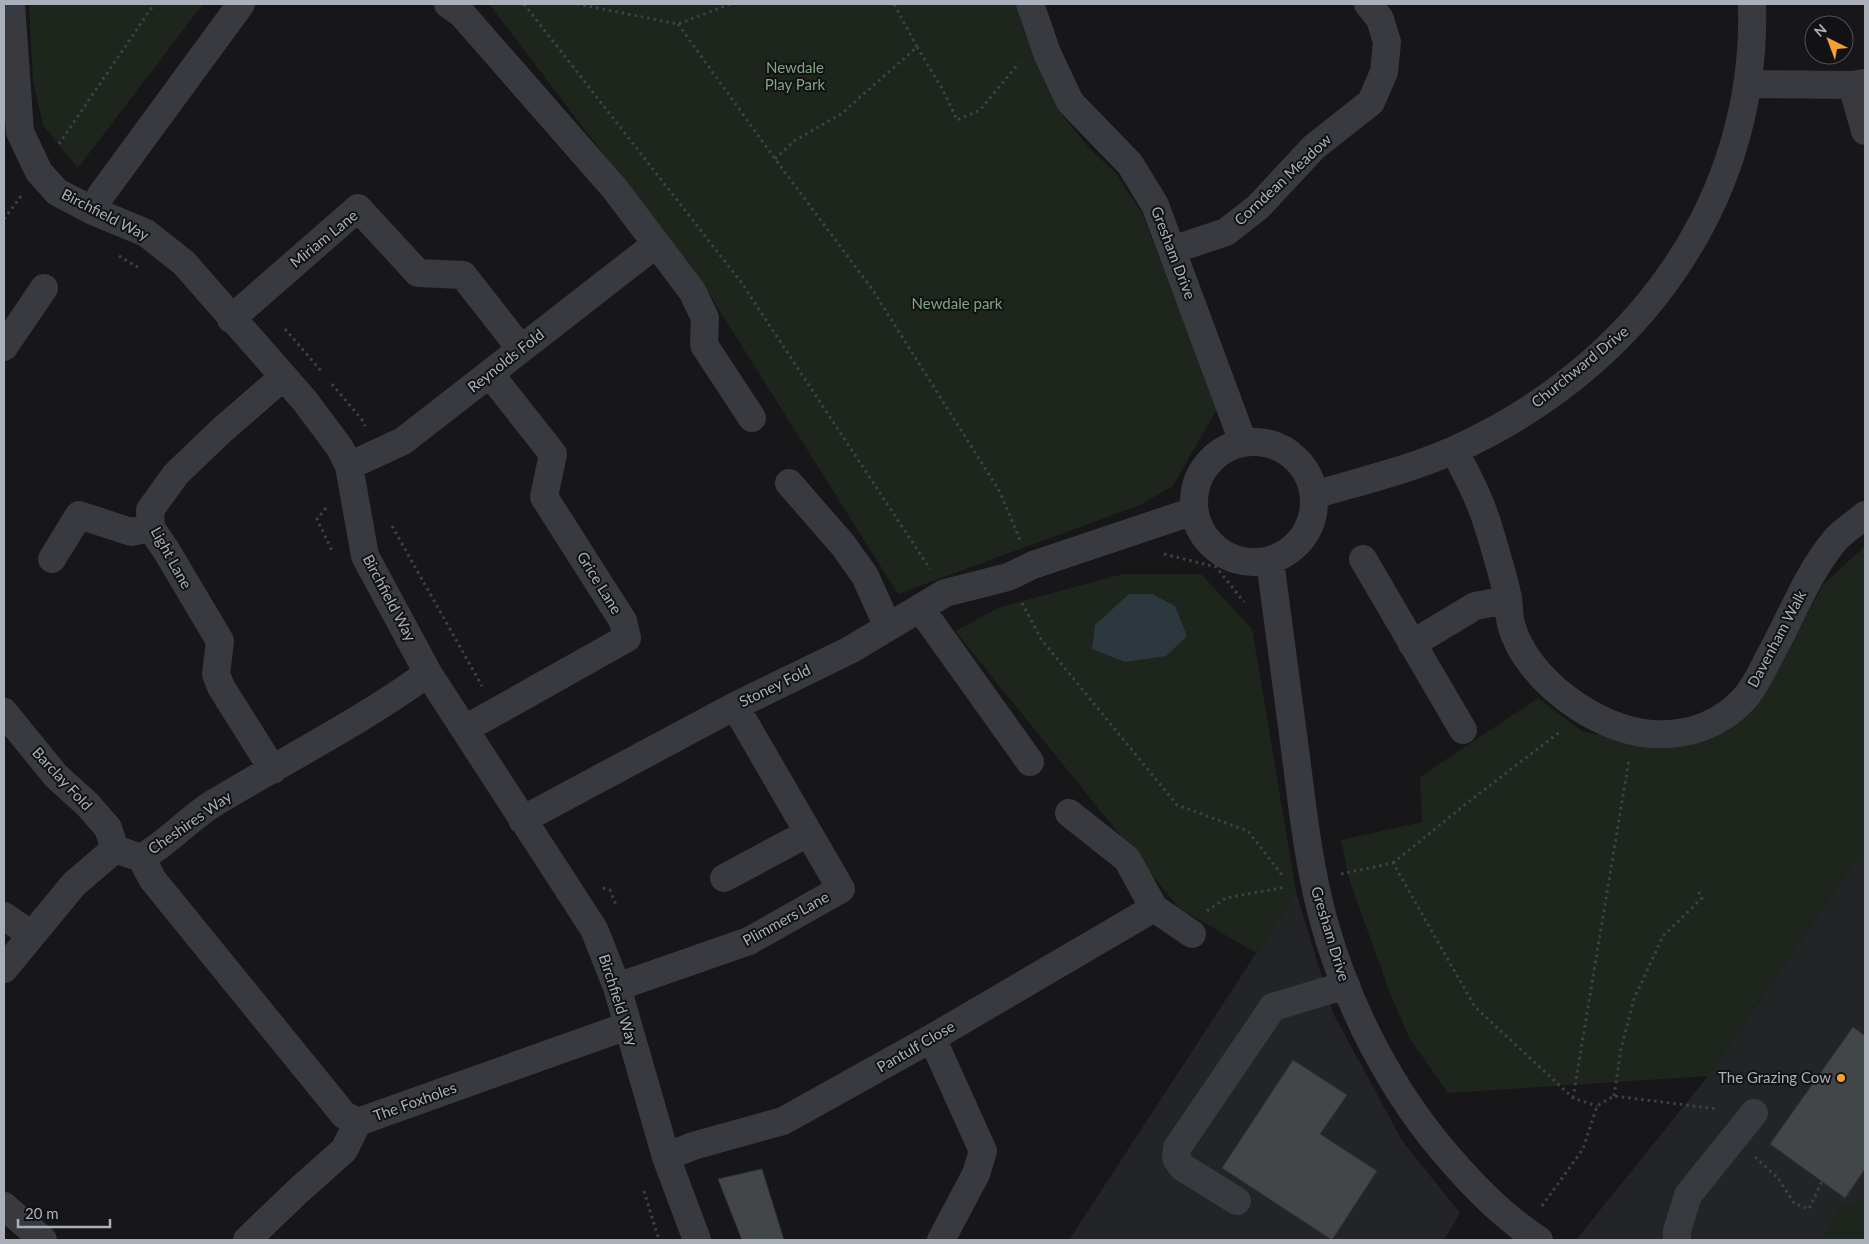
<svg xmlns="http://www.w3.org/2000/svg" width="1869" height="1244" font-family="Lato,sans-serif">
  <rect width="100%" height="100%" fill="#171719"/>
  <path fill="#232426" d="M1865 846V1240H1576L1708 1076Z
    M1296 892 1333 1013 1403 1142 1460 1213 1444 1240H1069Z"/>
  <path fill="#1d251d" d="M29 4H203L78 168 43 125 33 82Z
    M489 4H1015L1025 34 1059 111 1089 148 1115 172 1142 213 1217 409 1173 486 1140 505 898 594 706 289Z
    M1865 546V846L1708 1076 1448 1093 1410 1039 1391 996 1349 879 1341 840 1422 822 1420 777 1538 698 1583 732 1672 747 1703 741 1744 718 1767 687 1823 585Z
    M1123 574H1201L1252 629 1296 892 1256 953 1179 908 955 631 1000 607Z
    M1865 1200V1240H1821L1837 1208Z"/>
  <path fill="#2d383e" d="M1129 594H1152L1175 606 1187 636 1166 656 1125 662 1092 649 1095 625Z"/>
  <path fill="#434649" stroke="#313235" d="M1853 1027 1865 1036V1169L1845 1198 1770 1144Z
    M1293 1060 1347 1095 1320 1134 1377 1171 1332 1240 1222 1168Z
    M762 1169 784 1240H742L718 1179Z"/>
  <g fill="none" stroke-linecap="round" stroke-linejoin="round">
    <path stroke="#3e4146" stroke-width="3" stroke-dasharray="2.5 4" stroke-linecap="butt" d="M524 4 741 282 930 569
      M577 4 678 24 730 4
      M678 24 775 159 872 289 1000 492 1020 540
      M917 47 943 90 957 120 980 110 1019 63
      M59 144 154 4
      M775 159 794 141 841 114 917 47 894 4
      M4 219 21 196
      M119 256 139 268
      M285 329 323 373
      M332 384 363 421 365 426
      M326 508 317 519 333 553
      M392 526 482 686
      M1164 554 1216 567 1244 602
      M1022 603 1041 639 1177 805 1248 831 1282 875
      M1393 863 1472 799 1561 731
      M1341 874 1393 863 1475 1007 1573 1098 1597 1106
      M603 888 610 890 616 905
      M1207 911 1226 898 1286 887
      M1614 1096 1621 1049 1634 999 1663 936 1702 898 1698 891
      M1573 1098 1629 759
      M1755 1157 1778 1178 1794 1203 1809 1209 1822 1181
      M644 1191 659 1240
      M1542 1206 1583 1149 1597 1106 1614 1096 1718 1109"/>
    <path stroke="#383a3f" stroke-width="28" d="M11 4 20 132 39 172 57 192 93 211 146 233 184 263 305 401 340 448 349 466 365 556 428 673 594 929 617 987 666 1157 697 1240
      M448 4 462 14 615 189 692 291 705 318 704 345 752 418
      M1030 4 1047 53 1070 102 1130 164 1155 205 1243 442
      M1747 84 1852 85 1865 83
      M1852 85 1865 131
      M93 211 101 195 241 4
      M1172 250 1226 232 1258 207 1314 147 1371 102 1384 72 1387 42 1380 19 1368 4
      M231 319 358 208 418 273 463 275 521 349
      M4 347 44 288
      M1194 502a60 60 0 1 1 120 0a60 60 0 1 1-120 0Z
      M1454 450C1467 475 1481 501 1489 529 1496 552 1503 575 1508 598 1509 607 1509 616 1511 624 1525 679 1598 731 1652 734 1687 736 1720 725 1744 699 1756 686 1764 666 1773 650 1793 613 1808 572 1836 539 1844 530 1856 523 1865 515
      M349 466 403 441 656 244
      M789 483 843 545 865 576 888 627
      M1314 495C1361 481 1409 470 1454 450 1633 370 1758 204 1752 4
      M52 559 79 515 131 532 151 528
      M1363 559 1463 730
      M1270 561C1278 626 1287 691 1296 757 1303 812 1309 868 1324 922 1348 1008 1393 1095 1452 1161 1478 1191 1506 1219 1539 1240
      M937 598 920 608 1030 762
      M1412 644 1475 606 1508 600
      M4 712 56 776 87 804 108 828 115 849
      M465 729 627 638 623 621 544 497 553 454 490 374
      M273 770 221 687 216 674 220 641 166 550 151 528 150 510 176 474 222 430 283 377
      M1069 813 1127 859 1154 908 1192 934
      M522 820 735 706 850 650 945 593 1008 577 1033 565 1194 511
      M141 858 153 880 344 1115 358 1122
      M724 878 808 833
      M4 916 32 935
      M4 969 74 884 115 849 141 858C168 843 188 819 214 803 285 760 361 722 428 673
      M617 987 749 941 841 889 735 706
      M932 1038 983 1151 976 1174 941 1240
      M666 1157 693 1146 783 1121 932 1038 1154 908
      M1237 1201 1182 1167 1176 1158 1177 1148 1273 1007 1346 985
      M4 1206 43 1240
      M247 1240 298 1191 344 1150 358 1122 627 1026
      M1677 1240V1231L1688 1195 1754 1113"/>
  </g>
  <circle fill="#f5a033" stroke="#121214" stroke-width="2" cx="1841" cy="1078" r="5"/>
  <g text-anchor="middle" stroke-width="4" stroke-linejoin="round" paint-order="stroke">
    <g font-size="15" fill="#81a580" stroke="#121214">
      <text x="795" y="73">Newdale<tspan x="795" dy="17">Play Park</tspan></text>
      <text x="957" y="309">Newdale park</text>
    </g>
    <g font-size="15" fill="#a9b0b9" stroke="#121214">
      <text transform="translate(1283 180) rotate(-43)" y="5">Corndean Meadow</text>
      <text transform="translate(105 215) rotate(27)" y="5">Birchfield Way</text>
      <text transform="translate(324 239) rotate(-39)" y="5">Miriam Lane</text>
      <text transform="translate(1173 253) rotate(69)" y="5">Gresham Drive</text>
      <text transform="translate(506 361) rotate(-38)" y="5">Reynolds Fold</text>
      <text transform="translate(1580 367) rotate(-39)" y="5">Churchward Drive</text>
      <text transform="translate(171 558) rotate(61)" y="5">Light Lane</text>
      <text transform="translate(599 583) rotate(58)" y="5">Grice Lane</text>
      <text transform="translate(389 598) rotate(62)" y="5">Birchfield Way</text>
      <text transform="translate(1777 639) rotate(-62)" y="5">Davenham Walk</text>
      <text transform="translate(775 686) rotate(-26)" y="5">Stoney Fold</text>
      <text transform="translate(62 779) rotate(47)" y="5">Barclay Fold</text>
      <text transform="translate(190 823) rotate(-35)" y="5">Cheshires Way</text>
      <text transform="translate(786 919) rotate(-29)" y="5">Plimmers Lane</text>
      <text transform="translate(1330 934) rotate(73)" y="5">Gresham Drive</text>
      <text transform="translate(618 1000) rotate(72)" y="5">Birchfield Way</text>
      <text transform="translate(916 1047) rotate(-30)" y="5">Pantulf Close</text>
      <text transform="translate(415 1102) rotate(-20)" y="5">The Foxholes</text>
    </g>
    <g font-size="15" fill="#a9b0b9" stroke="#121214" text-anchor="end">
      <text x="1831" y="1083">The Grazing Cow</text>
    </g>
  </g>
  <rect width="1869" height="1244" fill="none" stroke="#a9b0b9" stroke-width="10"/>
  <g transform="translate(1829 40) rotate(318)"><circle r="24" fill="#121214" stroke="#4e5156"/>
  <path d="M0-4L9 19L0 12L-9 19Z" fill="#f5a033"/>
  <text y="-8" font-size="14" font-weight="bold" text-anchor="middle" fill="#a9b0b9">N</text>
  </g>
  <path d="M18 1219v8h92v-8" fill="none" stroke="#a9b0b9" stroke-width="2.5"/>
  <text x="25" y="1219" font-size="15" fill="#a9b0b9" stroke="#121214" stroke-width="4" paint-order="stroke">20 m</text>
</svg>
